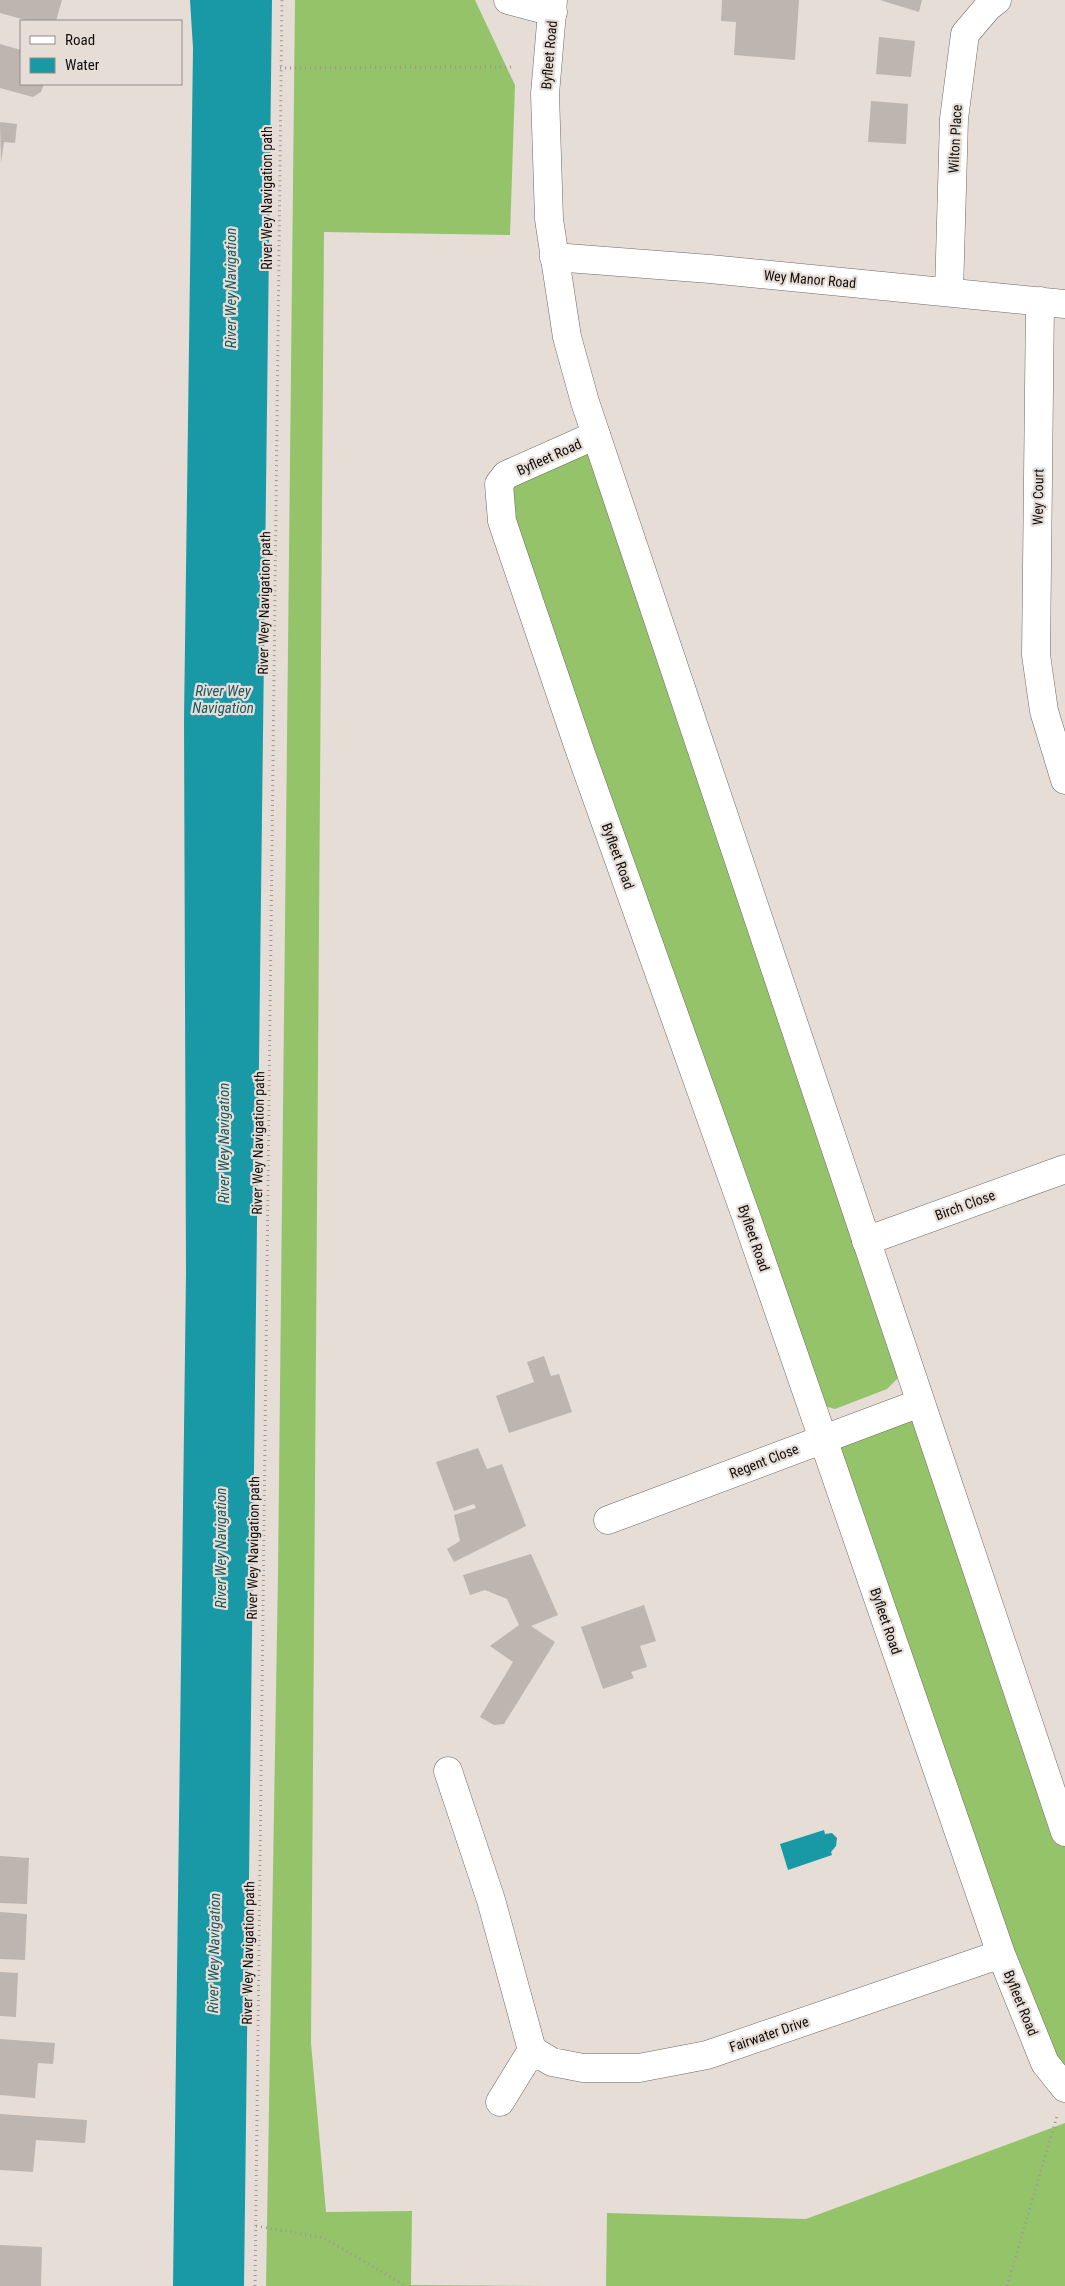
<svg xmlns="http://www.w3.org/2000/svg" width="1065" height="2286" font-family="'Roboto Condensed',sans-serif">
  <rect width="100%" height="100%" fill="#e6ddd7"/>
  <path fill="#94c36a" d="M295 0H475L515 85 510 235 324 232 311 2043 326 2212 412 2211 411 2285 545 2286H266L278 1573Z
    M600 447 909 1367 887 1389 835 1409 824 1406 516 534 510 488Z
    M925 1415 1065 1832V2088L828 1452Z
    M1065 2123V2286H606L607 2213 806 2219Z"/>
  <path fill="#1999a6" d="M190 0H272L244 2286H173L186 1274 184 720 193 48Z
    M824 1830 825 1834 832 1833 837 1838 836 1846 831 1852 832 1855 788 1870 780 1844Z"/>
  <path fill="#bdb5af" d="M0 0H62L56 21H29L0 13Z
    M722 0H799L795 60 734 55 736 22 721 21Z
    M880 0H922L919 12Z
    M879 37 915 41 911 77 876 74Z
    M0 44 21 50V84H44L41 92 33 97 0 88Z
    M871 101 908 104 906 144 868 142Z
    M0 122 17 124 15 143 4 142 1 163Z
    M544 1356 551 1376 559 1374 572 1412 509 1433 496 1396 534 1382 527 1362Z
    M478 1448 487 1469 502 1464 526 1526 454 1562 447 1549 460 1541 454 1515 476 1508 474 1504 454 1511 436 1462Z
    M531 1554 558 1615 531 1626 555 1642 504 1724 494 1725 480 1717 513 1662 490 1646 519 1625 507 1599 485 1590 470 1595 463 1575Z
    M644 1605 656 1641 640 1646 647 1667 631 1672 634 1678 603 1689 581 1627Z
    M0 1856 29 1858 27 1904 0 1903Z
    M0 1912 27 1914 25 1960 0 1959Z
    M0 1972 18 1973 16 2017 0 2016Z
    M0 2039 55 2043 53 2064 38 2063 35 2098 0 2095Z
    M0 2114 87 2120 85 2143 36 2140 33 2172 0 2170Z
    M0 2245 42 2247 41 2286H0Z"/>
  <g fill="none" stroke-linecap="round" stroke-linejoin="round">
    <defs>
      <path id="minor" d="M508 0 553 12
        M554 257 710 269 1065 304
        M949 292 954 119 965 34 988 7 997 0
        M1040 301 1036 655 1044 711 1065 780
        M596 435 506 475 499 484 502 521 579 748 747 1219 1001 1954 1045 2063 1065 2088
        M866 1241 1065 1169
        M608 1520 920 1403
        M448 1771 491 1900 532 2050 500 2102
        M532 2050 552 2062 583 2068H639L707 2055 1001 1954"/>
      <path id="major" d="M553 0 545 94 549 219 567 337 585 402 1065 1832"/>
    </defs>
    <use href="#minor" stroke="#6f6863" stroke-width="29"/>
    <use href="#major" stroke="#6f6863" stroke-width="29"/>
    <path stroke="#9f9894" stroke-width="3" stroke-dasharray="1 4" stroke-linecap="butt" d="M280 68 515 67
      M256 2226 324 2238 406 2286
      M255 2286 282 0
      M1007 2286 1057 2116"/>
    <use href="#minor" stroke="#fff" stroke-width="28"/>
    <use href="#major" stroke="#fff" stroke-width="28"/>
  </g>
  <g text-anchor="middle" stroke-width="4.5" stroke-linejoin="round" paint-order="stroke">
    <g font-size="14" fill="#110e0d" stroke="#e6ddd7">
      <text transform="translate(549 55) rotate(-85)" y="5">Byfleet Road</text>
      <text transform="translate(955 139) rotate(-87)" y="5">Wilton Place</text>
      <text transform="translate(267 198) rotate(-90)" y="5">River Wey Navigation path</text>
      <text transform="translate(810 279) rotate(5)" y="5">Wey Manor Road</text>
      <text transform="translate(549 457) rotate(-24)" y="5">Byfleet Road</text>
      <text transform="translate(1038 497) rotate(-89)" y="5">Wey Court</text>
      <text transform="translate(264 603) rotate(-89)" y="5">River Wey Navigation path</text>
      <text transform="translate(618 856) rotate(70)" y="5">Byfleet Road</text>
      <text transform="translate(258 1143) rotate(-89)" y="5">River Wey Navigation path</text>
      <text transform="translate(965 1205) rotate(-20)" y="5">Birch Close</text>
      <text transform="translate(754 1238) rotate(71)" y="5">Byfleet Road</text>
      <text transform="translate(764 1461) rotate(-21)" y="5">Regent Close</text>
      <text transform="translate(253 1548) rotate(-89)" y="5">River Wey Navigation path</text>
      <text transform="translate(886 1621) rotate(71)" y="5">Byfleet Road</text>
      <text transform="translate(248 1953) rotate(-89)" y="5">River Wey Navigation path</text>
      <text transform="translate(1021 2003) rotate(68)" y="5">Byfleet Road</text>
      <text transform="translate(769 2034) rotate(-19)" y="5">Fairwater Drive</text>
    </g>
    <g font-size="15" font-style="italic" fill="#195960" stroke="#e6ddd7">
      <text transform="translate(231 288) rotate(-90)" y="5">River Wey Navigation</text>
      <text x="223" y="696">River Wey<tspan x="223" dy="17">Navigation</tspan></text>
      <text transform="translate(224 1143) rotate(-90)" y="5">River Wey Navigation</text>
      <text transform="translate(221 1548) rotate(-90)" y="5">River Wey Navigation</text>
      <text transform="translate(214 1953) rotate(-89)" y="5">River Wey Navigation</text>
    </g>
  </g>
  <rect x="20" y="20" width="162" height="65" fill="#e6ddd7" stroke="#918a86"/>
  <rect x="30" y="36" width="25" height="8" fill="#ffffff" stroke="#918a86"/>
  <text x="65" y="45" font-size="15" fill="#110e0d">Road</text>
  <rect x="30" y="58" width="25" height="15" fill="#1999a6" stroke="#918a86"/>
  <text x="65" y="70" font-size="15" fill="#110e0d">Water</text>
</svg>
